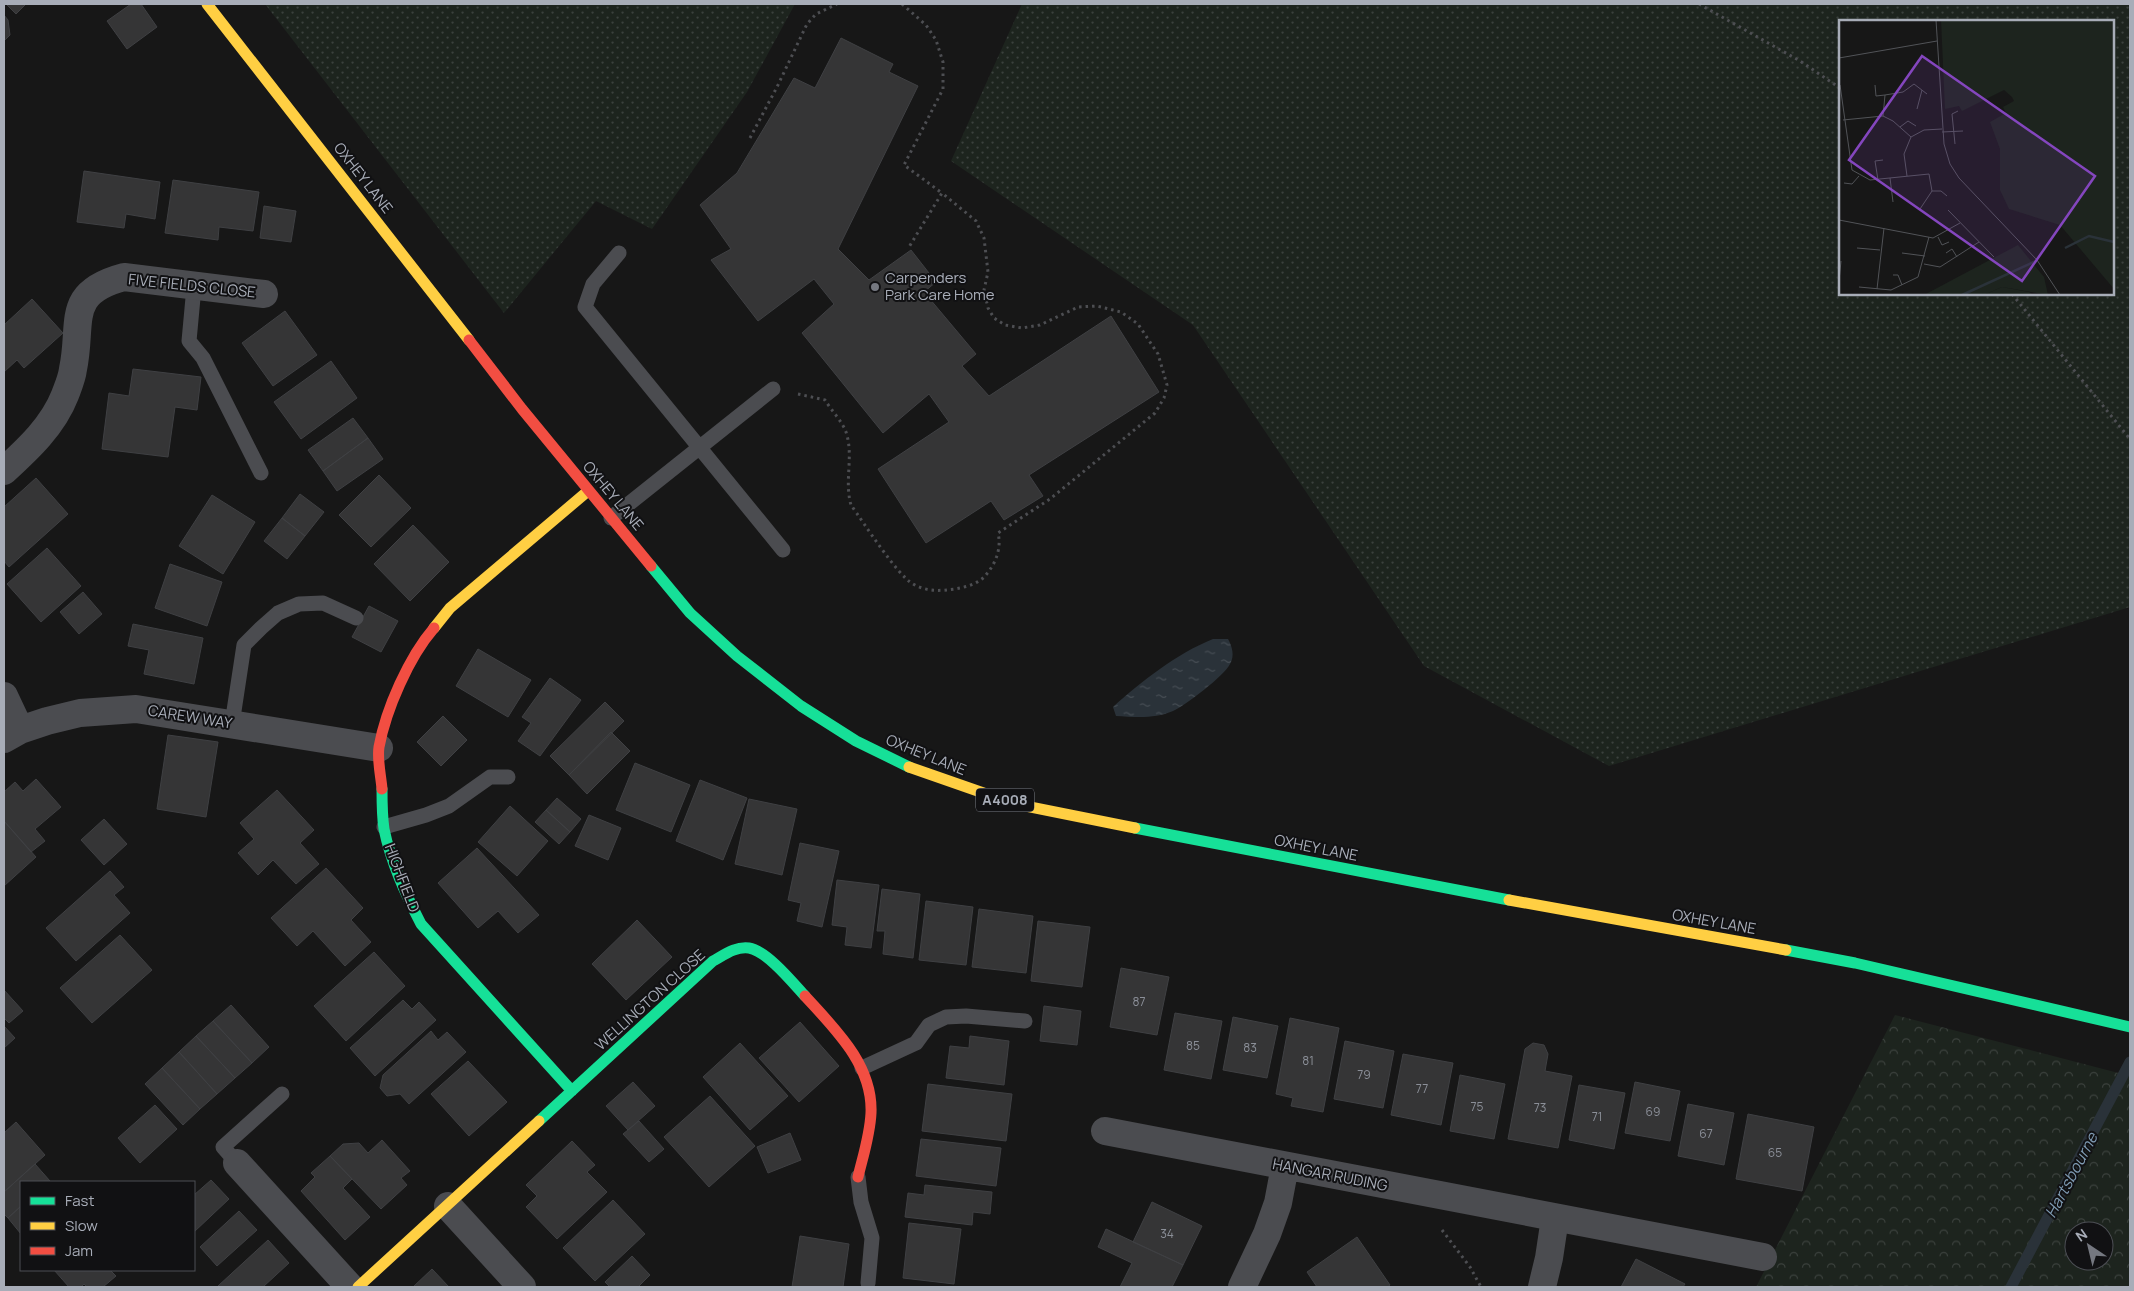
<svg xmlns="http://www.w3.org/2000/svg" width="2134" height="1291" font-family="Manrope,sans-serif">
  <defs>
    <pattern id="grass-dots" width="8" height="8" patternUnits="userSpaceOnUse" patternTransform="scale(1.25)"><rect width="8" height="8" fill="#1d241e"/><path d="M2 2h.1M6 6h.1" fill="none" stroke="#3b413d" stroke-width="1.8" stroke-linecap="round"/></pattern>
    <pattern id="forest-crowns" width="20" height="18" patternUnits="userSpaceOnUse" patternTransform="scale(1.25)"><rect width="20" height="18" fill="#1d241e"/><path d="M2 6a3 3 0 1 1 6 0M12 15a3 3 0 1 1 6 0" fill="none" stroke="#3b413d"/></pattern>
    <pattern id="water-ripples" width="26" height="14" patternUnits="userSpaceOnUse" patternTransform="scale(1.25)"><rect width="26" height="14" fill="#2a3239"/><path d="M2 4q2-2 4 0t4 0M15 11q2-2 4 0t4 0" fill="none" stroke="#464d54"/></pattern>
  </defs>
  <rect width="100%" height="100%" fill="#171717"/>
  <path fill="url(#grass-dots)" fill-rule="evenodd" d="M265 4H795L747 92 652 229 596 201 504 313Z
    M1022 4H2130V607L1609 766 1424 666 1193 325 951 161ZM1840 21H2113V294H1840Z"/>
  <path fill="url(#forest-crowns)" fill-rule="evenodd" d="M1895 1015 2130 1076V1287H1756ZM2074 1231H2104V1261H2074Z"/>
  <path fill="url(#water-ripples)" d="M1213 639H1228C1232 646 1235 656 1230 664 1225 675 1185 706 1173 711 1155 719 1135 717 1116 716L1113 707C1142 681 1176 654 1213 639Z"/>
  <g fill="none" stroke-linecap="round" stroke-linejoin="round">
    <path stroke="#2a3239" stroke-width="11" d="M2011 1287 2130 1062"/>
  </g>
  <path fill="#353536" stroke="#3f4043" d="M6 4H26L16 14Z
    M131 4H141L157 27 127 49 107 21Z
    M4 15 8 20 10 35 4 41Z
    M841 38 893 64 889 72 918 86 838 249 869 280 911 250 936 282 924 292 976 354 962 366 989 396 1111 316 1159 392 1029 475 1043 496 1004 520 991 501 926 543 878 469 949 422 929 394 883 433 802 333 834 304 814 279 758 321 711 260 731 249 700 205 737 173 794 78 815 88Z
    M84 171 160 182 155 219 126 214 124 228 77 222Z
    M173 180 259 192 253 231 219 227 218 240 165 233Z
    M264 206 296 211 291 242 260 238Z
    M32 299 63 333 24 368 17 360 4 372V325Z
    M285 311 317 355 273 386 242 343Z
    M331 361 357 398 301 439 274 402Z
    M133 369 201 377 197 410 175 407 168 457 102 449 109 393 129 396Z
    M353 418 368 438 323 471 308 450Z
    M368 438 383 459 337 491 323 471Z
    M379 475 411 508 371 547 339 515Z
    M36 478 68 514 9 567 4 561V507Z
    M300 494 324 512 305 536 282 518Z
    M212 495 255 522 223 574 179 546Z
    M282 518 305 536 287 559 264 541Z
    M413 525 449 562 410 601 374 564Z
    M47 548 81 586 41 622 7 584Z
    M170 564 222 582 207 626 155 608Z
    M83 592 102 614 79 634 60 612Z
    M369 606 398 621 381 652 352 637Z
    M133 624 203 638 194 684 144 674 149 650 128 646Z
    M478 649 531 680 508 717 456 686Z
    M550 678 581 700 540 756 518 741 531 723 522 717Z
    M605 702 624 721 569 775 550 756Z
    M443 716 467 740 441 766 417 742Z
    M611 732 630 751 587 794 569 775Z
    M168 735 218 742 206 817 157 809Z
    M635 763 690 785 671 832 616 810Z
    M36 779 61 807 35 829 45 841 31 852 4 821V792L15 782 23 791Z
    M700 780 747 798 723 860 676 841Z
    M277 790 314 830 300 843 319 864 296 884 273 860 258 875 238 853 254 839 240 823Z
    M557 798 581 819 570 832 546 810Z
    M749 799 797 809 782 875 735 864Z
    M510 806 548 841 517 876 478 842Z
    M546 810 570 832 559 844 535 822Z
    M589 815 621 828 608 860 575 846Z
    M104 819 127 844 104 865 81 840Z
    M4 821 36 857 4 886Z
    M800 843 839 851 822 927 797 921 801 903 788 900Z
    M477 848 539 915 518 933 498 911 478 928 438 883Z
    M326 868 363 908 351 920 371 942 345 966 313 931 297 946 271 918Z
    M110 871 124 887 114 895 130 913 76 961 46 928Z
    M837 880 879 885 871 948 845 945 847 927 832 925Z
    M882 889 920 894 913 958 883 954 885 931H877Z
    M926 901 973 907 966 965 919 960Z
    M979 909 1033 916 1026 973 972 967Z
    M637 920 672 957 626 1000 592 964Z
    M1038 921 1090 927 1082 987 1031 981Z
    M120 935 152 970 92 1023 60 988Z
    M374 952 405 986 346 1041 314 1006Z
    M1121 968 1169 977 1157 1035 1110 1027Z
    M4 990 23 1011 9 1023 4 1018Z
    M403 1000 412 1009 419 1002 436 1020 375 1076 350 1048Z
    M231 1005 269 1047 252 1063 213 1021Z
    M1044 1006 1081 1011 1077 1045 1040 1041Z
    M1175 1013 1222 1021 1211 1079 1164 1070Z
    M1233 1017 1278 1026 1267 1078 1223 1070Z
    M1290 1018 1339 1028 1323 1112 1291 1106 1293 1098 1276 1094Z
    M213 1021 252 1063 235 1078 196 1036Z
    M800 1022 839 1066 799 1102 759 1058Z
    M4 1026 15 1038 4 1048Z
    M431 1031 438 1040 447 1032 466 1052 409 1104 400 1094 387 1096 380 1088 383 1075Z
    M196 1036 235 1078 217 1094 179 1052Z
    M970 1036 1009 1041 1004 1085 946 1078 950 1046 969 1048Z
    M1345 1041 1394 1051 1383 1108 1334 1099Z
    M740 1043 788 1096 750 1130 703 1077Z
    M1533 1043 1544 1045 1548 1054 1545 1071 1572 1076 1558 1148 1508 1139 1525 1049Z
    M179 1052 217 1094 200 1109 162 1068Z
    M1403 1054 1453 1063 1441 1125 1391 1115Z
    M468 1061 507 1102 469 1136 431 1094Z
    M162 1068 200 1109 183 1125 145 1084Z
    M1460 1075 1505 1084 1494 1139 1450 1131Z
    M633 1082 655 1106 628 1130 606 1106Z
    M1635 1082 1680 1091 1670 1141 1625 1133Z
    M928 1084 1012 1094 1006 1141 922 1131Z
    M1579 1085 1625 1093 1614 1149 1569 1140Z
    M710 1096 755 1146 709 1187 664 1137Z
    M1688 1104 1734 1113 1724 1165 1678 1156Z
    M155 1105 177 1129 140 1163 118 1138Z
    M1748 1114 1814 1127 1802 1191 1736 1179Z
    M639 1121 664 1149 649 1162 623 1134Z
    M16 1122 45 1155 4 1192V1133Z
    M790 1133 801 1160 768 1173 757 1147Z
    M921 1139 1001 1148 996 1186 916 1176Z
    M382 1140 410 1171 401 1178 407 1185 381 1209 330 1156 343 1144 359 1143 368 1153Z
    M572 1141 595 1165 587 1172 607 1192 557 1239 526 1207 537 1196 526 1185Z
    M330 1156 352 1179 343 1188 370 1217 345 1240 301 1191 315 1177 311 1173Z
    M35 1164 50 1181 21 1182V1206L8 1218 4 1214V1192Z
    M211 1180 229 1199 194 1232V1195Z
    M925 1185 992 1192 990 1214 973 1212 972 1225 905 1217 908 1193 924 1195Z
    M613 1200 645 1234 595 1281 563 1248Z
    M1152 1202 1202 1226 1183 1265 1133 1242Z
    M21 1206V1234L8 1218Z
    M239 1211 257 1230 217 1266 200 1247Z
    M909 1223 961 1229 954 1284 903 1278Z
    M1106 1229 1183 1265 1172 1287H1120L1132 1263 1098 1247Z
    M800 1236 849 1244 843 1287H792Z
    M1357 1237 1390 1285 1387 1287H1317L1307 1272Z
    M268 1240 289 1263 263 1287H220L218 1286Z
    M632 1256 650 1275 638 1287H610L605 1282Z
    M1636 1259 1685 1284 1683 1287H1621Z
    M432 1269 449 1287H413Z
    M54 1270H110L116 1276 103 1287H87L84 1284 81 1287H69Z"/>
  <g fill="none" stroke-linecap="round" stroke-linejoin="round">
    <path stroke="#4d4e52" stroke-width="3" stroke-dasharray="2.5 4" stroke-linecap="butt" d="M902 4 926 25 936 40 943 62V89L904 165 942 193
      M1699 4 1800 61 1840 88
      M750 138 777 87 807 24 816 14 837 4
      M2012 294 2130 439
      M798 394 825 400C831 410 842 421 846 432 854 456 844 481 851 505 864 523 897 575 913 584 927 592 940 591 955 589 965 587 975 585 983 578 995 566 1002 549 998 533L1050 499 1155 413 1164 398 1167 385 1158 354 1138 324 1121 312 1097 306 1078 307 1040 325 1022 328 1005 325 994 318 988 308 984 290 988 272 984 238 976 221 942 193 909 247
      M1442 1230 1470 1267 1481 1287"/>
    <path stroke="#4b4c50" stroke-width="15" d="M619 253 593 284 585 307 783 550
      M194 287 189 341 203 358 261 473
      M611 518 773 389
      M232 724 244 645 261 628 278 613 299 604 323 603 356 618
      M384 827 426 815 449 806 490 777H508
      M862 1068 916 1043 929 1025 946 1017 966 1016 1025 1021
      M237 1163 223 1147 282 1094
      M858 1177 861 1202 872 1238 868 1283"/>
    <path stroke="#4b4c50" stroke-width="28" d="M4 471C28 449 53 426 65 395 68 387 72 378 73 369 83 322 64 293 124 277L264 294
      M4 696 20 730
      M4 739 20 730 47 721 80 713 136 709 379 748
      M1105 1131 1763 1257
      M237 1163 350 1287
      M448 1206 522 1287
      M1242 1287 1267 1234 1278 1203 1285 1166
      M1542 1287 1549 1258 1555 1218"/>
    <path stroke="#16e098" stroke-width="11" d="M651 566 690 613 737 656 801 706 856 741 909 767
      M382 789C382 802 382 816 384 829 391 863 405 893 421 924L572 1091
      M1135 828 1509 900
      M1786 950 1855 963 2130 1027
      M539 1121 713 961C724 955 736 946 749 948 767 951 793 983 805 996"/>
    <path stroke="#ffcf43" stroke-width="11" d="M207 4 469 340
      M434 628 450 608 588 491
      M909 767 1015 804 1135 828
      M1509 900 1786 950
      M358 1287 539 1121"/>
    <path stroke="#f24e42" stroke-width="11" d="M469 340 522 409 651 566
      M382 789C381 776 377 760 379 747 386 709 409 657 434 628
      M805 996C835 1029 873 1065 871 1113 870 1135 863 1156 858 1177"/>
  </g>
  <circle fill="#757880" stroke="#111113" stroke-width="2" cx="875" cy="287" r="5"/>
  <g text-anchor="middle" stroke-width="4" stroke-linejoin="round" paint-order="stroke">
    <g font-size="12" fill="#8b8f98">
      <text x="1139" y="1006">87</text>
      <text x="1193" y="1050">85</text>
      <text x="1250" y="1052">83</text>
      <text x="1308" y="1065">81</text>
      <text x="1364" y="1079">79</text>
      <text x="1422" y="1093">77</text>
      <text x="1477" y="1111">75</text>
      <text x="1540" y="1112">73</text>
      <text x="1653" y="1116">69</text>
      <text x="1597" y="1121">71</text>
      <text x="1706" y="1138">67</text>
      <text x="1775" y="1157">65</text>
      <text x="1167" y="1238">34</text>
    </g>
    <rect fill="#111113" stroke="#7b7e86" stroke-width="1" x="976" y="788.5" width="58" height="23" rx="4"/>
    <g font-size="14" font-weight="bold" fill="#a8adb8">
      <text x="1005" y="805">A4008</text>
    </g>
    <g font-size="15" fill="#a8adb8" stroke="#111113">
      <text transform="translate(363 178) rotate(52)" y="5">OXHEY LANE</text>
      <text transform="translate(192 286) rotate(6)" y="5">FIVE FIELDS CLOSE</text>
      <text transform="translate(613 496) rotate(50)" y="5">OXHEY LANE</text>
      <text transform="translate(190 717) rotate(9)" y="5">CAREW WAY</text>
      <text transform="translate(926 755) rotate(22)" y="5">OXHEY LANE</text>
      <text transform="translate(1316 848) rotate(11)" y="5">OXHEY LANE</text>
      <text transform="translate(402 878) rotate(69)" y="5">HIGHFIELD</text>
      <text transform="translate(1714 922) rotate(10)" y="5">OXHEY LANE</text>
      <text transform="translate(650 1000) rotate(-42)" y="5">WELLINGTON CLOSE</text>
      <text transform="translate(1330 1175) rotate(11)" y="5">HANGAR RUDING</text>
    </g>
    <g font-size="15" fill="#a8adb8" stroke="#111113" text-anchor="start">
      <text x="885" y="283">Carpenders<tspan x="885" dy="17">Park Care Home</tspan></text>
    </g>
    <g font-size="16" font-style="italic" fill="#7f9bb3" stroke="#111113">
      <text transform="translate(2071 1175) rotate(-62)" y="6">Hartsbourne</text>
    </g>
  </g>
  <g transform="translate(1839 20)">
    <rect width="275" height="275" fill="#171717"/>
    <path d="M102 0H275V269L221 205 170 189 161 170V129L151 102 167 93 164 87 175 81 173 77 165 70 123 91 120 86 106 89Z" fill="#1d241e"/>
    <path d="M179 225 205 257 209 275 163 267 145 275H85Z" fill="#1d241e"/>
    <path d="M163 267 190 272 194 275H145Z" fill="#1d241e"/>
    <path fill="none" stroke="#2a3239" stroke-width="2.5" d="M226 228 250 216 275 222M123 275 197 241"/>
    <path fill="none" stroke="#515357" stroke-width="1" d="M97 0 105 124 111 144 120 158 198 240 221 275M0 38 98 21M1 65 13 150 31 160 90 154 93 171 81 189M36 65 37 76 46 75M78 89 83 70M44 96 46 75 64 72 75 64 88 74M4 100 44 96 54 101 72 117M61 107 69 101 77 106M103 112 124 111M116 124 113 94 119 91M68 156 65 134 72 117 85 110 103 109M51 158 54 182M39 160 36 141 44 140M5 163 13 164 20 156M93 171H102L108 176M109 190 155 237M0 200 94 218 121 203M99 217 103 225 110 222M18 228 41 230M63 233 86 236M107 233 113 229 118 237M85 244 101 247 140 222M54 255H59L63 265M0 261 2 241M20 267 52 270 79 257 90 217M38 269 45 208"/>
    <path fill="#8446be" fill-opacity="0.15" stroke="#8446be" stroke-width="2.5" d="M83 36 256 156 183 261 10 140Z"/>
    <rect width="275" height="275" fill="none" stroke="#a8adb8" stroke-width="2.5"/>
  </g>
  <rect width="2134" height="1291" fill="none" stroke="#a8adb8" stroke-width="10"/>
  <rect x="20" y="1181" width="175" height="90" fill="#111113" stroke="#4d4f55"/>
  <rect x="30" y="1197" width="25" height="8" fill="#16e098" stroke="#4d4f55"/>
  <text x="65" y="1206" font-size="15" fill="#a8adb8">Fast</text>
  <rect x="30" y="1222" width="25" height="8" fill="#ffcf43" stroke="#4d4f55"/>
  <text x="65" y="1231" font-size="15" fill="#a8adb8">Slow</text>
  <rect x="30" y="1247" width="25" height="8" fill="#f24e42" stroke="#4d4f55"/>
  <text x="65" y="1256" font-size="15" fill="#a8adb8">Jam</text>
  <g transform="translate(2089 1246) rotate(325)"><circle r="24" fill="#111113" stroke="#4d4f55"/>
  <path d="M0-4L9 19L0 12L-9 19Z" fill="#757880"/>
  <text y="-8" font-size="14" font-weight="bold" text-anchor="middle" fill="#a8adb8">N</text>
  </g>
</svg>
